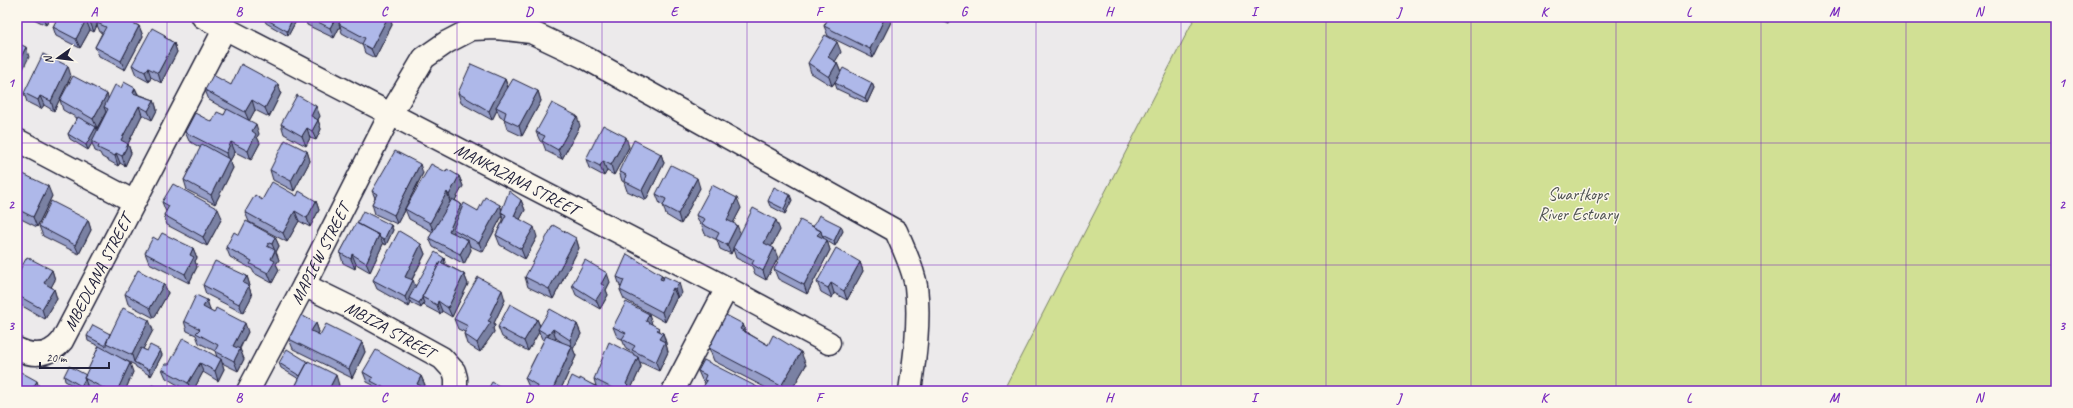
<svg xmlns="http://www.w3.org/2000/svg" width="2073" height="408" font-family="Caveat,sans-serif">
  <rect width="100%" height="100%" fill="#eceaeb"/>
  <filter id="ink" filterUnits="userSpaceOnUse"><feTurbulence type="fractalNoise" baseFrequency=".025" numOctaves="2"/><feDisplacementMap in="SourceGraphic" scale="8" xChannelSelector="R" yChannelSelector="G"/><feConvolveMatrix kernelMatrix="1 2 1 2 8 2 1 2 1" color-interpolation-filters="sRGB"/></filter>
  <g filter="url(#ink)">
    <path fill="#d1e094" stroke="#7a8168" d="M1195 17H2056V391H1003Z"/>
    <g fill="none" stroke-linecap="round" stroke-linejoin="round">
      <defs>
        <g id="minor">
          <path id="s1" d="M203 17 727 288 829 343"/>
          <path d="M17 140 133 201"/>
          <path id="s2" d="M304 285 353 309 442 358 454 371 456 378V391"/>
          <path id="s3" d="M17 349C33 357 50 356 62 341L225 28"/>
          <path id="s4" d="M248 391 304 285 390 115 424 58 447 42 472 29 496 28 531 32 586 58 896 231C903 248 913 267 916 286 920 320 915 357 910 391"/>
          <path d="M673 391 727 288"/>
        </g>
      </defs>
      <use href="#minor" stroke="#22223b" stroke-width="25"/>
      <use href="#minor" stroke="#fbf7ec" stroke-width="22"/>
    </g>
    <path fill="#969ec8" stroke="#22223b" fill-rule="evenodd" d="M30 17H51L46 25Z
      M58 17H129L131 22 139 26 143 36 125 70 99 56 95 47 102 33 100 32 97 25 94 32 90 30 80 48 56 36 53 27Z
      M305 17H390L392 25 375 58 365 53 362 44 342 33 340 26 334 38 307 25Z
      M829 17H889L891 22 873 58 828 36 824 26Z
      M933 17H953L949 24Z
      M264 18 296 21 288 36 266 23Z
      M165 35 166 38 174 43 177 52 161 83 151 77 149 82 136 75 132 65Z
      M841 52 835 61 837 63 841 73 832 86 811 73 808 63Z
      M71 76 54 111 44 105 41 109 27 102 24 93Z
      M505 79 508 87 538 91 541 101 522 136 507 129 504 119 500 117 497 110 492 120 461 103 458 93Z
      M835 83H872L874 88 867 103 837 89Z
      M231 85 281 93 269 117 255 110 249 121 259 134 257 137 260 143 251 160 235 152 230 161 233 168 215 204 187 190 184 180 201 148 189 141 185 132 212 122 224 115 227 110 209 100 205 90Z
      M121 88H135L138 94 154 100 157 110 152 120 142 115 128 144 131 153 125 166 120 163 118 166 102 157 100 153 95 151 92 143 88 150 70 139 68 134 77 118 63 110 60 100 108 98ZM106 112V113L97 130V128Z
      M320 116 318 120 321 129 316 140 310 138 306 146 284 134 281 124Z
      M580 126 562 159 546 151 543 143 540 141 536 132Z
      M629 147 614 175 607 171 604 176 589 168 586 159Z
      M307 151 310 161 294 191 273 180 270 170Z
      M661 154 664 163 646 200 627 191 624 182 622 181 619 171Z
      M17 171 52 196 37 227 17 217Z
      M446 172 459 176 463 186 455 200 461 204 462 207 478 211 500 205 502 210 521 200 525 210 520 219 537 237 525 259 500 245 496 235 503 220 502 216 483 252 470 246 471 250 464 264 433 247 429 238 433 232 409 219 405 209 397 224 375 214 372 204 375 198 372 191 423 173 405 209Z
      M700 188 681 224 666 215 663 205 660 204 656 194Z
      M297 196 316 201 319 210 310 227 299 221 287 242 249 222 245 212 262 200Z
      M792 200 785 214 770 206 768 201Z
      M162 202 222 218 207 246 167 225 164 215 166 212Z
      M741 208 733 223 740 234 780 230 771 247 778 258 766 280 755 274 752 266 736 258 733 249 731 254 720 249 717 240 705 234 702 226 700 224 696 215Z
      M88 220 91 230 79 254 43 236 39 226Z
      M357 223 391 225 393 230 386 245 382 243 383 244 370 272 356 264 355 269 343 263 340 253Z
      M813 227 843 231 835 246 827 241 830 250 807 294 778 279 774 269Z
      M239 235 275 237 279 246 276 252 279 260 276 264 279 270 272 283 254 273 252 269 230 257 226 247Z
      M576 238 579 248 553 299 528 287 525 277Z
      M421 244 425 254 412 280 415 287 444 258 445 263V264L464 274 468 284 452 317 442 311 440 314 425 306 424 303 421 308 411 303 409 307 377 289 373 280Z
      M193 248 197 258 195 261 197 267 189 283 149 263 145 253Z
      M860 262 863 271 847 300 834 293 832 298 821 292 817 282Z
      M52 270 55 280 51 287 54 289 57 299 45 319 17 303V275Z
      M662 275 663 279 682 293 678 298 677 297 665 322 624 299 620 290 621 287 620 286 617 277Z
      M247 276 250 286 249 287 252 296 243 313 206 294 203 285Z
      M610 282 606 290 608 295 600 309 576 295 572 285Z
      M164 284 168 293 154 318 128 304 125 294Z
      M207 300 210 310V311L248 332 240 349 244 359 238 371 222 363 224 369 218 381 203 372 193 391H188L166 378 162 369 169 364 217 357 215 351 199 343 196 335 187 331 184 321Z
      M505 300 494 323 495 326 493 328 494 332 480 352 467 344 464 334 465 332 458 329 454 319Z
      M649 314 652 325 659 328 660 332 663 333 666 343V344L668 352 659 371 640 362 641 367 630 391H565L580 380 596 386 594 379 634 355 633 353 626 349 622 339 617 337 613 327Z
      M537 319 540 326 577 324 581 334 573 349 576 356 560 391H534L529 387 525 378 544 340 542 339 539 332 528 351 502 337 498 327ZM556 338 563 343 555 340Z
      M316 323 319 332 318 334 320 335 362 342 365 352 352 378 293 349 289 339Z
      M743 324 746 332 768 345 806 365 791 391H772L714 361 709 348Z
      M153 330 143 349 147 351 160 350 162 355 151 376 136 367 135 365 123 359 133 372 125 391H95L88 387 87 385 83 391 65 381 64 376 86 375 99 346 88 341 87 336 110 334Z
      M279 363 339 385 336 391H293L299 379 281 368Z
      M698 371 765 391 705 384 704 382 702 380Z
      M363 372 421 376 425 385 422 390 423 391H376L375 390 373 385 367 382Z"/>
    <path fill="#7a81a3" stroke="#22223b" d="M43 17H51L46 25Z
      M93 17H101L97 23V25L94 32 90 22Z
      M125 17H129L131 22 124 19Z
      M293 17H295L296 21 288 36 287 31Z
      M336 17H344L339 24 340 26 334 38 330 28Z
      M388 17H390L392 25 375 58 371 49Z
      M885 17H889L891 22 873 58 870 49Z
      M947 17H953L949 24Z
      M86 20 90 30 80 48 76 39Z
      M139 26 143 36 125 70 121 61Z
      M837 42 841 52 832 67 828 57Z
      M174 43 177 52 161 83 158 73Z
      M26 47 29 57 17 81V65Z
      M837 63 841 73 832 86 829 77Z
      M68 66 71 76 54 111 51 101Z
      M148 68 151 77 149 82 145 72Z
      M505 79 508 89 496 107 497 110 492 120 489 111Z
      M872 83 874 88 867 103 865 98Z
      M278 84 281 93 269 117 265 108Z
      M135 88 139 97 133 93Z
      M538 91 541 101 522 136 519 126Z
      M107 94 110 104 104 107 106 112 97 128 93 119Z
      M40 96 44 105 41 109 38 100Z
      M154 100 157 110 152 120 148 111Z
      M252 100 255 110 249 121 245 112Z
      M139 106 142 115 125 150 121 140Z
      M316 106 320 116 314 126 311 116Z
      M577 116 580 126 562 159 558 150Z
      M318 120 321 129 316 140 312 131Z
      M256 124 259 134 257 137 260 143 251 160 248 151 252 131Z
      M96 127 98 132 92 141V143L88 150 86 145Z
      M307 128 310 138 306 146 302 136Z
      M626 137 629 147 614 175 611 165Z
      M231 142 235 152 230 161 233 168 215 204 211 195 228 161 226 153Z
      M128 144 131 153 125 166 122 156Z
      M307 151 310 161 294 191 291 181Z
      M116 153 120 163 118 166 115 156Z
      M661 154 664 163 646 200 642 190Z
      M603 161 607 171 604 176 600 166Z
      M420 164 423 173 397 224 394 215Z
      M459 176 463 186 453 204 449 195Z
      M697 178 700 188 681 224 678 214Z
      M48 186 52 196 37 227 33 217Z
      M447 192 450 202 434 232 430 223Z
      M790 195 792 200 785 214 784 209Z
      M737 198 741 208 730 229 727 220Z
      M521 200 525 210 517 225 514 216Z
      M316 201 319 210 310 227 307 218Z
      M461 204 465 213 453 229 455 235 449 231Z
      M500 205 503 214 501 212 502 216 483 252 479 243Z
      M218 209 222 218 207 246 203 237Z
      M295 211 299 221 287 242 283 233Z
      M88 220 91 230 79 254 75 245Z
      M776 220 780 230 768 253 764 243Z
      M391 225 393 230 386 245 384 240Z
      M737 225 741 235 733 248V249L731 254 727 245Z
      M841 226 843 231 835 246 834 241Z
      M534 227 537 237 525 259 521 249Z
      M821 231 824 240 817 235Z
      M379 235 383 244 370 272 366 263Z
      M275 237 279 246 276 252 279 260 276 264 279 270 272 283 268 273 271 259 275 251 272 244Z
      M576 238 579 248 553 299 549 289Z
      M468 240 471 250 464 264 460 254Z
      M827 240 830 250 807 294 804 285Z
      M421 244 425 254 408 287 405 277Z
      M193 248 197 258 195 261 197 267 189 283 185 274 190 255Z
      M774 248 778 258 766 280 763 271Z
      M352 254 356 264 355 269 351 259Z
      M17 257 19 263 17 267Z
      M444 258 445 263 426 299 423 297Z
      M860 262 863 271 847 300 844 291Z
      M52 270 55 280 48 293 44 283Z
      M607 273 610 282 606 290 608 295 600 309 596 300 601 284Z
      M464 274 468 284 452 317 448 308Z
      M662 275 666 285 660 279Z
      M247 276 250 286 249 287 252 296 243 313 239 304 243 283Z
      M413 280 417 290 409 298 411 303 409 307 405 297Z
      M679 283 682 293 678 298 675 289Z
      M831 283 834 293 832 298 828 288Z
      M164 284 168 293 154 318 150 308Z
      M673 288 677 297 665 322 662 312Z
      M54 289 57 299 45 319 42 309Z
      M502 290 505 300 494 323 495 326 493 328 494 332 480 352 477 343 488 321 490 315Z
      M422 298 424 303 421 308 419 303Z
      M207 300 210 310 207 317 203 307Z
      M438 301 442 311 440 314 437 305Z
      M649 314 652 324 649 331 646 321Z
      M537 319 541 329H538L539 332 528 351 524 341Z
      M149 320 153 330 136 363 134 362 132 355Z
      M245 323 248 332 236 355 233 346Z
      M316 323 319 332 315 340 311 331Z
      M577 324 581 334 573 349 576 356 560 391H552L572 347 570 340Z
      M743 324 747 337 740 329Z
      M659 328 661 336 663 333 666 343V344L668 352 659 371 656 362 659 339 657 330Z
      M553 329 556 338 552 345 548 335Z
      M362 342 365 352 352 378 349 369Z
      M240 349 244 359 238 371 234 361Z
      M160 350 162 355 151 376 149 370Z
      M801 352 806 365 791 391H783L781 386Z
      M638 357 641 367 630 391H625L626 384Z
      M221 359 224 369 218 381 215 371Z
      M130 363 133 372 125 391H117Z
      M200 363 203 372 193 391H191L188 383Z
      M336 375 339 385 336 391H328Z
      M421 376 425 385 422 390 423 391H418L417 384Z
      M85 379 87 385 83 391 81 386Z
      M37 381 40 391H31Z"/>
    <path fill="#aeb8e9" stroke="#22223b" d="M58 17H93L90 22 86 20 76 39 53 27Z
      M100 17H125L124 19 139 26 121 61 95 47 106 27 97 23Z
      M265 17H293L287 31 264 18Z
      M308 17H336L330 28Z
      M342 17H388L371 49 362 44 365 38 339 24Z
      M829 17H885L870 49 824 26Z
      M152 28 165 35 164 37 174 43 158 73 148 68 145 72 132 65Z
      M825 35 837 42 828 57 837 63 829 77 808 63Z
      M17 43 26 47 17 65Z
      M43 54 68 66 51 101 40 96 38 100 24 93Z
      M241 64 278 84 265 108 252 100 245 112 205 90 213 75 231 85Z
      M471 64 505 79 489 111 458 93Z
      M843 68 872 83 865 98 835 83Z
      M73 76 107 94 93 119 60 100Z
      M513 79 538 91 519 126 504 119 506 112 496 107Z
      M124 82 135 88 133 93 154 100 148 111 139 106 121 140 128 144 122 156 116 153 115 156 98 148 99 145 92 141 108 109 104 107 115 85 121 88Z
      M297 95 316 106 311 116 318 120 312 131 307 128 302 136 281 124Z
      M552 103 577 116 558 150 542 141 545 136 536 132Z
      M227 109 256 124 252 131 256 134 248 151 231 142 226 153 185 132 195 113 212 122 217 112 224 115Z
      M78 117 96 127 86 145 68 134Z
      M603 125 626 137 611 165 603 161 600 166 586 159Z
      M285 140 307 151 291 181 270 170Z
      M634 140 661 154 642 190 624 181 626 175 619 171Z
      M202 144 229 159 211 195 184 180Z
      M395 151 420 164 394 215 372 204 377 194 372 191Z
      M431 164 446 172 447 169 459 176 449 195 447 192 430 223 405 209Z
      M671 165 697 178 678 214 663 206 666 199 656 194Z
      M17 171 48 186 33 217 17 209Z
      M272 182 297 196 299 191 316 201 307 218 295 211 283 233 245 212 255 195 262 200Z
      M173 184 218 209 203 237 164 215 169 206 162 202Z
      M712 185 737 198 727 220 737 225 727 245 716 239 719 233 702 224 705 219 696 215Z
      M774 187 790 195 784 209 768 201Z
      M509 191 521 200 514 216 534 227 521 249 496 235 506 215 501 212Z
      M485 197 500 205 479 243 453 229 464 203 478 211Z
      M452 199 461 204 449 231 468 240 460 254 429 238Z
      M51 201 88 220 75 245 39 226Z
      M753 208 776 220 764 243 774 248 763 271 752 264 754 260 733 248Z
      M363 211 391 225 384 240 380 238 379 235 357 223Z
      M819 215 841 226 834 241 822 235 821 231 813 227Z
      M800 220 821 231 817 235 827 240 804 285 774 269Z
      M246 221 275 237 272 244 269 243 267 246 275 250 271 259 275 261 268 273 250 264 252 261 226 247 234 232 239 235Z
      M356 223 379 235 366 263 352 254 351 259 340 253Z
      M553 225 576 238 549 289 525 277Z
      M399 231 421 244 405 277 413 280 405 297 373 280Z
      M162 233 193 248 190 255 194 257 185 274 145 253 153 237 158 240Z
      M836 248 860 262 844 291 831 283 828 288 817 282Z
      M435 252 444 258 441 263 440 262 422 297V298L419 303 409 298Z
      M627 254 662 275 660 279 663 280 664 276 679 283 675 289 673 288 662 312 620 290 624 280 617 277Z
      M27 257 52 270 44 283 54 289 42 309 17 295V275Z
      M585 260 607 273 601 284 605 286 596 300 572 285Z
      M215 261 247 276 243 283 249 286 239 304 203 285Z
      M440 262 464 274 448 308 438 301 437 305 422 297Z
      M138 270 164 284 150 308 125 294Z
      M478 277 502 290 490 315 492 316 488 321 491 322 477 343 464 334 468 326 454 319Z
      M196 295 207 300 203 307 214 313 216 308 245 323 233 346 240 349 234 361 215 351 218 345 196 333 200 329 184 321Z
      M626 302 649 314 646 321 659 328 657 330 663 333 659 339 665 342 656 362 632 350 635 346 622 339 626 333 613 327Z
      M510 304 537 319 524 341 498 327Z
      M123 308 149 320 132 355 106 343Z
      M550 309 577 324 570 340 553 329 548 335 538 329Z
      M301 315 316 323 311 331 320 335 326 324 362 342 349 369 289 339Z
      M726 315 743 324 740 329 768 345 773 335 801 352 781 386 709 348Z
      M93 325 110 334 106 343V346L87 336Z
      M546 336 572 346 552 391H538L537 390 538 386 525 378Z
      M183 338 221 359 215 371 200 363 188 383 162 369 165 364H169Z
      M609 342 638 357 626 384 628 386 625 391H618L594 379Z
      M150 345 160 350 149 370 134 362 141 348 147 351Z
      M99 346 130 363 117 391H109L84 378Z
      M287 349 308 362 300 376 279 363Z
      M376 350 421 376 417 384 421 386 418 391H390L371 381 373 378 363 372Z
      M704 360 765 391H700L707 381 704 380 706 375 698 371Z
      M308 361 336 375 328 391H293Z
      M69 366 86 375 84 378 85 379 81 386 64 376Z
      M17 370 37 381 31 391H17Z
      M572 376 580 380V378L604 391H565Z
      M492 382 508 391H487Z
      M152 385 164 391H149Z
      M41 387 50 391H39Z
      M366 388 372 391H364Z"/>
  </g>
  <path fill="none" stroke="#7b2cbf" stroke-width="1" stroke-opacity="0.55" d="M167 17V391M312 17V391M457 17V391M602 17V391M747 17V391M892 17V391M1036 17V391M1181 17V391M1326 17V391M1471 17V391M1616 17V391M1761 17V391M1906 17V391M17 143H2056M17 265H2056"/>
  <g text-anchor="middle" stroke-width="3" stroke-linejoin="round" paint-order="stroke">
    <g font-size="17" fill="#22223b" stroke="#fbf7ec">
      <text dy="6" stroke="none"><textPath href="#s1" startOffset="353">MANKAZANA STREET</textPath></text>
      <text dy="6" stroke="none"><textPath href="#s4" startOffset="155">MAPIEW STREET</textPath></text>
      <text dy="6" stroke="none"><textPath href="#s3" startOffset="127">MBEDLANA STREET</textPath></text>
      <text dy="6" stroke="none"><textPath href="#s2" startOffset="97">MBIZA STREET</textPath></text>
    </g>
    <g font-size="17" fill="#4e5251" stroke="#fbf7ec">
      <text x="1578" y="200">Swartkops<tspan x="1578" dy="20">River Estuary</tspan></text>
    </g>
  </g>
  <rect width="2073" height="408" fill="none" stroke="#fbf7ec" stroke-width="44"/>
  <g transform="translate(58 58) rotate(256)" stroke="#fbf7ec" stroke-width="3" paint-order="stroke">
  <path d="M0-3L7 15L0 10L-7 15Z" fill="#22223b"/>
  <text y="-6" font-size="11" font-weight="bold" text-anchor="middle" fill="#22223b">N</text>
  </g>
  <path d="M40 362v6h69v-6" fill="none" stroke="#22223b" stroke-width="2"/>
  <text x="46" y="362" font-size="12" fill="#22223b" stroke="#fbf7ec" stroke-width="3" paint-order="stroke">20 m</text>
  <rect x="22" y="22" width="2029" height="364" fill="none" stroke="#7b2cbf" stroke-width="1.5"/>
  <g font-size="13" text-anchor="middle" font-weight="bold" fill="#7b2cbf">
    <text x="94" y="16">A</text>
    <text x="239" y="16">B</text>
    <text x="384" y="16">C</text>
    <text x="529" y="16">D</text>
    <text x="674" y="16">E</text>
    <text x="819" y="16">F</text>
    <text x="964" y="16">G</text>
    <text x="1109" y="16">H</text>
    <text x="1254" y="16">I</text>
    <text x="1399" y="16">J</text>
    <text x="1544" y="16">K</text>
    <text x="1689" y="16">L</text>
    <text x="1834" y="16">M</text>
    <text x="1979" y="16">N</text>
    <text x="11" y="87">1</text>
    <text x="2062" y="87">1</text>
    <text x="11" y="209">2</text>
    <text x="2062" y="209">2</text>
    <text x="11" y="330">3</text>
    <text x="2062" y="330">3</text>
    <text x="94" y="402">A</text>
    <text x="239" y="402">B</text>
    <text x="384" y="402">C</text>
    <text x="529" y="402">D</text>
    <text x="674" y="402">E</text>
    <text x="819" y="402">F</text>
    <text x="964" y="402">G</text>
    <text x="1109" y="402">H</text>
    <text x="1254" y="402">I</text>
    <text x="1399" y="402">J</text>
    <text x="1544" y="402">K</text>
    <text x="1689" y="402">L</text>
    <text x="1834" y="402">M</text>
    <text x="1979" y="402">N</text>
  </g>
</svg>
